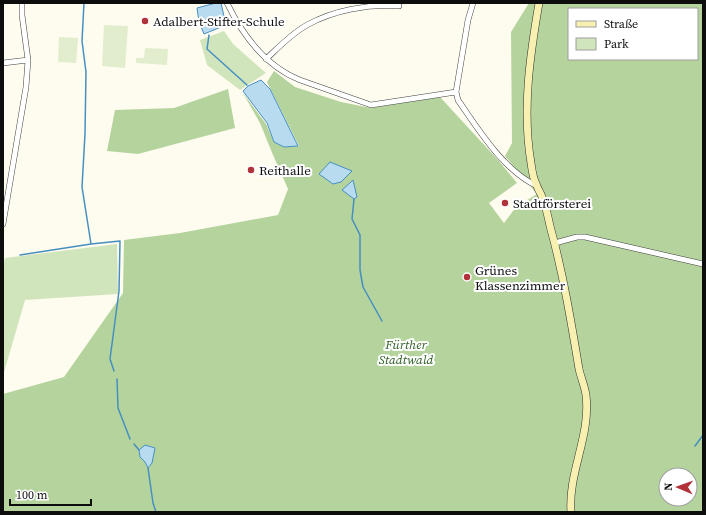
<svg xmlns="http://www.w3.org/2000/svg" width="706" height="515" font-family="'Source Serif 4',serif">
  <rect width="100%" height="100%" fill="#fefbef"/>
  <path fill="#d1e5bc" d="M224 31 233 44 266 73 240 90 207 65 200 40Z
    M117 244 118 294 25 300 3 376V268L5 258Z"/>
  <path fill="#b5d49d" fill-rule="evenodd" d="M529 3H703V512H3V394L64 377 123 293 124 240 180 233 278 215 288 189 273 155 260 123 243 93 266 124 274 142 284 147 299 146 267 82 274 71 295 87 341 102 371 108 440 97 499 161 517 183 489 203 504 223 516 207 537 194 505 156 512 143 511 32ZM569 9H697V59H569ZM666 475H690V499H666Z
    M228 89 235 128 138 154 107 151 115 110 174 108Z"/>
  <path fill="#e2edcd" d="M104 25 128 26 125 68 102 66Z
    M59 37 78 38 76 63 58 62Z
    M145 48 168 49 167 65 136 63V58H144Z"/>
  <path fill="#b9dbf0" stroke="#468fc1" d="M216 3H221L226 25 204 34 199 22 197 8Z
    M261 80 270 89 298 146 284 147 274 142 267 123 243 91 248 86Z
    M330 162 352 171 341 182 333 184 319 174Z
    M353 180 357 197 354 199 342 190Z
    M145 445 155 448 152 463 148 468 145 462 140 457 139 450Z"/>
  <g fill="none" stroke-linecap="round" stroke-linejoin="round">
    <path stroke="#468fc1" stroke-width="1.5" d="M84 3 82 41 86 72 85 134 82 187 91 244 120 241 119 291 110 359 114 371
      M209 35 207 49 247 85
      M354 199 352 219 360 235V270L363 287 382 321
      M20 255 91 244
      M117 379 118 408 130 439
      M134 444 139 450
      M695 446 703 435
      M148 468 153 503 156 512"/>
    <defs>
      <path id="street" d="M227 3C243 36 265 66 300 80L371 105 456 92
        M473 3 468 20 456 92 458 100C478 129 504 171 537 186
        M266 59C279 47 291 34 307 25 334 10 368 4 399 6
        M3 63 28 60
        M3 224 26 87 28 60 22 15V3
        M555 243 577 237H585L703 264"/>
      <path id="secondary" d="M539 3C530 55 522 110 531 163 532 171 533 179 537 186 538 190 541 193 542 197 546 206 548 217 550 226 563 273 571 321 579 369 581 378 585 387 586 395 591 436 568 472 571 512"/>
    </defs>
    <use href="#street" stroke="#404040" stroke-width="6"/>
    <use href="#secondary" stroke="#2f2f2f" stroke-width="8"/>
    <use href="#street" stroke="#fff" stroke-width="5"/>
    <use href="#secondary" stroke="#f8f0b0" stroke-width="7"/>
  </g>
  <g fill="#b13238" stroke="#fff" stroke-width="1.5">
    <circle cx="145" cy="21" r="4"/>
    <circle cx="251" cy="170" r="4"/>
    <circle cx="505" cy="203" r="4"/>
    <circle cx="467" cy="277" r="4"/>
  </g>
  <g text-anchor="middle" stroke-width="4" stroke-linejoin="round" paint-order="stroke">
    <g font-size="13" fill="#0d0d0d" stroke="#fff" text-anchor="start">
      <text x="153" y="26">Adalbert-Stifter-Schule</text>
      <text x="259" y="175">Reithalle</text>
      <text x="513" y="208">Stadtförsterei</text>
      <text x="475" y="275">Grünes<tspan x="475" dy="15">Klassenzimmer</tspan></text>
    </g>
    <g font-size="13" font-style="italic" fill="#305f24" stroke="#fff">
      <text x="406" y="349">Fürther<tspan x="406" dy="15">Stadtwald</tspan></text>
    </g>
  </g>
  <rect width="706" height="515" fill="none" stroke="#0d0d0d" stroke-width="8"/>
  <rect x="568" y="8" width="130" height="52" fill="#ffffff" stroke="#9e9e9e"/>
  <rect x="576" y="21" width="20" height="6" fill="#f8f0b0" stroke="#9e9e9e"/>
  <text x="604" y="28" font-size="12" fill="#0d0d0d">Straße</text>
  <rect x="576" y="38" width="20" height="12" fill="#d1e5bc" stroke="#9e9e9e"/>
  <text x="604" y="48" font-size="12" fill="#0d0d0d">Park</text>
  <g transform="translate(678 487) rotate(272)"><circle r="19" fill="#ffffff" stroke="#9e9e9e"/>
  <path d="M0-3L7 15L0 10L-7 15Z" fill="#b13238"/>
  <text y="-6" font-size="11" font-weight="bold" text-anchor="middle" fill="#0d0d0d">N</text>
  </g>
  <path d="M10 499v6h81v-6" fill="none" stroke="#0d0d0d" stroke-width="2"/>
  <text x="16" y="499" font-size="12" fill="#0d0d0d" stroke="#ffffff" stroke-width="3" paint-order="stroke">100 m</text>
</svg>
